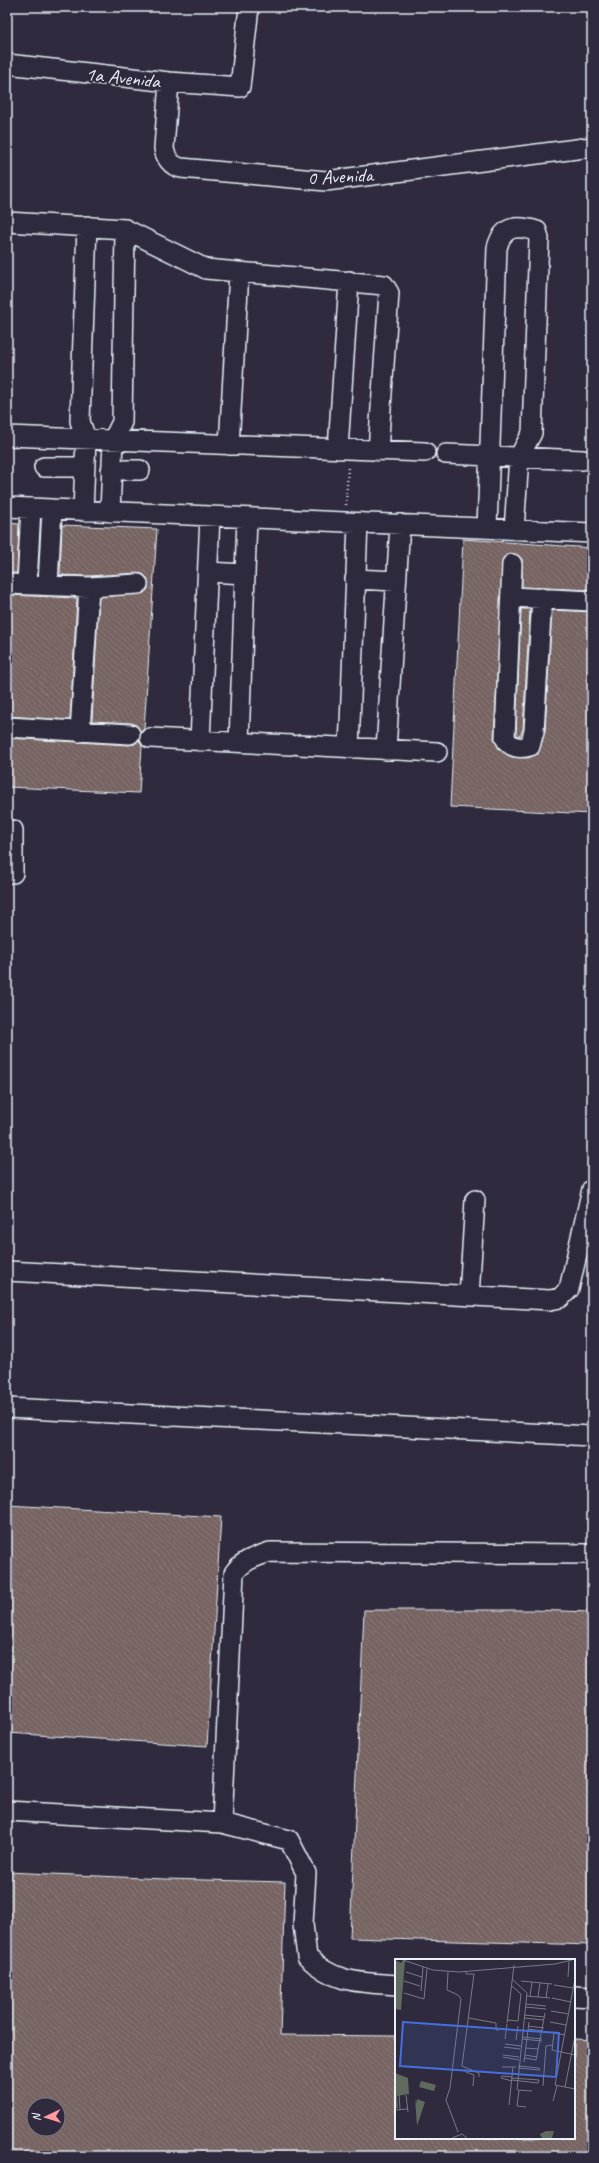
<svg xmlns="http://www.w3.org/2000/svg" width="599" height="2163" font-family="Caveat,sans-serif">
  <defs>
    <pattern id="building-back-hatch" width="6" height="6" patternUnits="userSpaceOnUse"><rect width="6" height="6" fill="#766362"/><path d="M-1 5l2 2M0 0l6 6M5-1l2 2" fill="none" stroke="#8a7a79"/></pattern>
  </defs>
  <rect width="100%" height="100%" fill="#2f2a3d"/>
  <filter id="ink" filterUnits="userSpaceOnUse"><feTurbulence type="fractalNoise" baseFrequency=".025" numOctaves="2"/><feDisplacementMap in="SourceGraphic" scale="8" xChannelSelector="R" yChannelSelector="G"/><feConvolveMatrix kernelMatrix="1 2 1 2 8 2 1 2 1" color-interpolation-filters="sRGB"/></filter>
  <g filter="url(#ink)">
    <path fill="url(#building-back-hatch)" stroke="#e8f1f8" fill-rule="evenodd" d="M7 523 19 524 17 573H7Z
      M62 525 157 529 144 729 141 732 136 725 131 723 92 721 99 597 144 593 148 589 147 578 143 574 137 573 89 576 60 575Z
      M463 539 592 548V590L522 587V559L512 553 503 558 494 738 499 749 512 757 528 758 538 754 545 732 552 610 592 612V814L450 807Z
      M7 595 77 598 70 720 7 716Z
      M521 609H530L523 729 520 736 516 735Z
      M7 738 129 745 135 744 139 740 142 746 139 793 7 787Z
      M7 1505 221 1517 207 1746 7 1733Z
      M364 1610H532L592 1612V1945L350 1938Z
      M7 1872 165 1879 285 1882 280 2035 396 2036V2138H574V2039L592 2040V2156H7ZM34 2105H58V2129H34Z"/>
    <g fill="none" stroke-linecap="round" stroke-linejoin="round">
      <defs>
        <path id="minor" d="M7 64 169 82 240 87 249 7
          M169 82 164 148C165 157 171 166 181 168L326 181 592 147
          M7 222 125 229 206 269 384 285 389 293 378 451
          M7 436 425 452
          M229 445 239 272
          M338 449 349 281
          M446 454 583 460
          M44 467H84
          M111 470H140
          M7 507 592 533
          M83 511 86 439 80 421 87 226
          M110 512 113 440 122 422 125 229
          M487 528 497 248C503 225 517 225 537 231L539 238 532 433 519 457 514 530
          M512 564 505 738C510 748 520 749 530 746L534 731 542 598
          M208 572 245 574
          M355 579 396 581
          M7 584 89 587 138 584
          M27 584 31 508
          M48 584 52 509
          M511 597 592 601
          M7 727 130 734
          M80 732 89 587
          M150 738 291 745
          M200 741 210 516
          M239 742 247 518
          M299 745 437 752
          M349 748 358 523
          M386 750 400 524
          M7 873H13V830
          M7 1271 550 1300 560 1298 569 1289 592 1189
          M469 1296 475 1200
          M7 1408 592 1436
          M7 1811 222 1823 289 1840 306 1873 303 1924 307 1957C336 1984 359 1982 396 1985
          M222 1823 234 1573C243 1560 255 1557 270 1552L592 1554
          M574 1996 592 1997"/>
      </defs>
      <use href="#minor" stroke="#e8f1f8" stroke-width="22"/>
      <path stroke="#e8f1f8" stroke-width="2.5" stroke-dasharray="1 3" stroke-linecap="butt" d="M346 505 348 466"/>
      <use href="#minor" stroke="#2f2a3d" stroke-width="19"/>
    </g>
  </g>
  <g text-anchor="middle" stroke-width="4" stroke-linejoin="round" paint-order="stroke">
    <g font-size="20" fill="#e8f1f8" stroke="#2f2a3d">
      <text transform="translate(123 77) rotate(6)" y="7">1a Avenida</text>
      <text transform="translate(340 176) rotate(-3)" y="7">0 Avenida</text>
    </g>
  </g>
  <g transform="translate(395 1959)">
    <rect width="180" height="180" fill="#2f2a3d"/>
    <path d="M20 139 21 145 22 140 30 143 22 167ZM151 172H159L157 179H147L145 175Z" fill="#606a5f"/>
    <path d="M0 114 13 119 14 135 2 137 3 149H1Z" fill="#606a5f"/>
    <path d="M0 1 6 4 8 1 10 2 6 51 0 50ZM26 122 41 126 39 132 24 128Z" fill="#606a5f"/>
    <path fill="none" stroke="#797a88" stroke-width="1" d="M8 1 38 11 64 13 160 5 177 1M11 13 27 18M53 13 52 31 63 36 66 40 55 129 51 141 63 173M71 13V15H79L67 107 84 114V118M173 18 174 2M117 20 132 34 122 131M180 20 160 126 180 130M9 22 25 27M126 22 157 25M159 26 178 29M26 32 28 8M9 34 29 40M131 37 155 39M135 37 137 23M143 38 145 24M151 39 153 25M157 39 176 43M29 40 32 10M131 45 151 47M130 48 151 50M156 52 174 55M129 56 150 58M74 59 101 64V71H104M129 59 149 61M112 61 123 62 126 35 117 27M155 63 171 66M112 64 119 6M133 67 149 69M133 70 148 72M170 76 159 74 157 91 180 96M127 78 147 80M110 80 112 65M127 80 147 82M121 81 123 67M110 85 126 87M109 88 125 90M131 89 143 90M108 96 124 98M130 96 142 98M108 98 124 101M130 99 141 101 150 54M129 103 134 63M107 108H121M123 109 145 111 144 109 123 107M70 110 71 113 79 116 78 127M117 121 143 124 144 121 117 119M117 122 106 119 107 117 117 118M148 127 151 87 157 86M170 128 180 77M123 131 137 132M124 131 122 147 131 148M4 136 5 150M11 136 13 153M158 142 162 127M114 146 118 108M0 151 12 150M57 179 67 175 72 179"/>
    <path fill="#466fde" fill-opacity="0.15" stroke="#466fde" stroke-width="2" d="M8 63 164 74 161 118 5 107Z"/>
    <rect width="180" height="180" fill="none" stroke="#e8f1f8" stroke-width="2"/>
  </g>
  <rect width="599" height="2163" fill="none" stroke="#2f2a3d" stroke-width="24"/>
  <rect x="12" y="12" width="575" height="2139" fill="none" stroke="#e8f1f8" stroke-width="1.5" filter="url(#ink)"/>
  <g transform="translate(46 2117) rotate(266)"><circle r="19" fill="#2f2a3d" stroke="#797a88"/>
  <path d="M0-3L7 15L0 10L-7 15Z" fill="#ff9aa2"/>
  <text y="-6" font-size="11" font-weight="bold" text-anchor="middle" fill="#e8f1f8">N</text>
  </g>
</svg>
